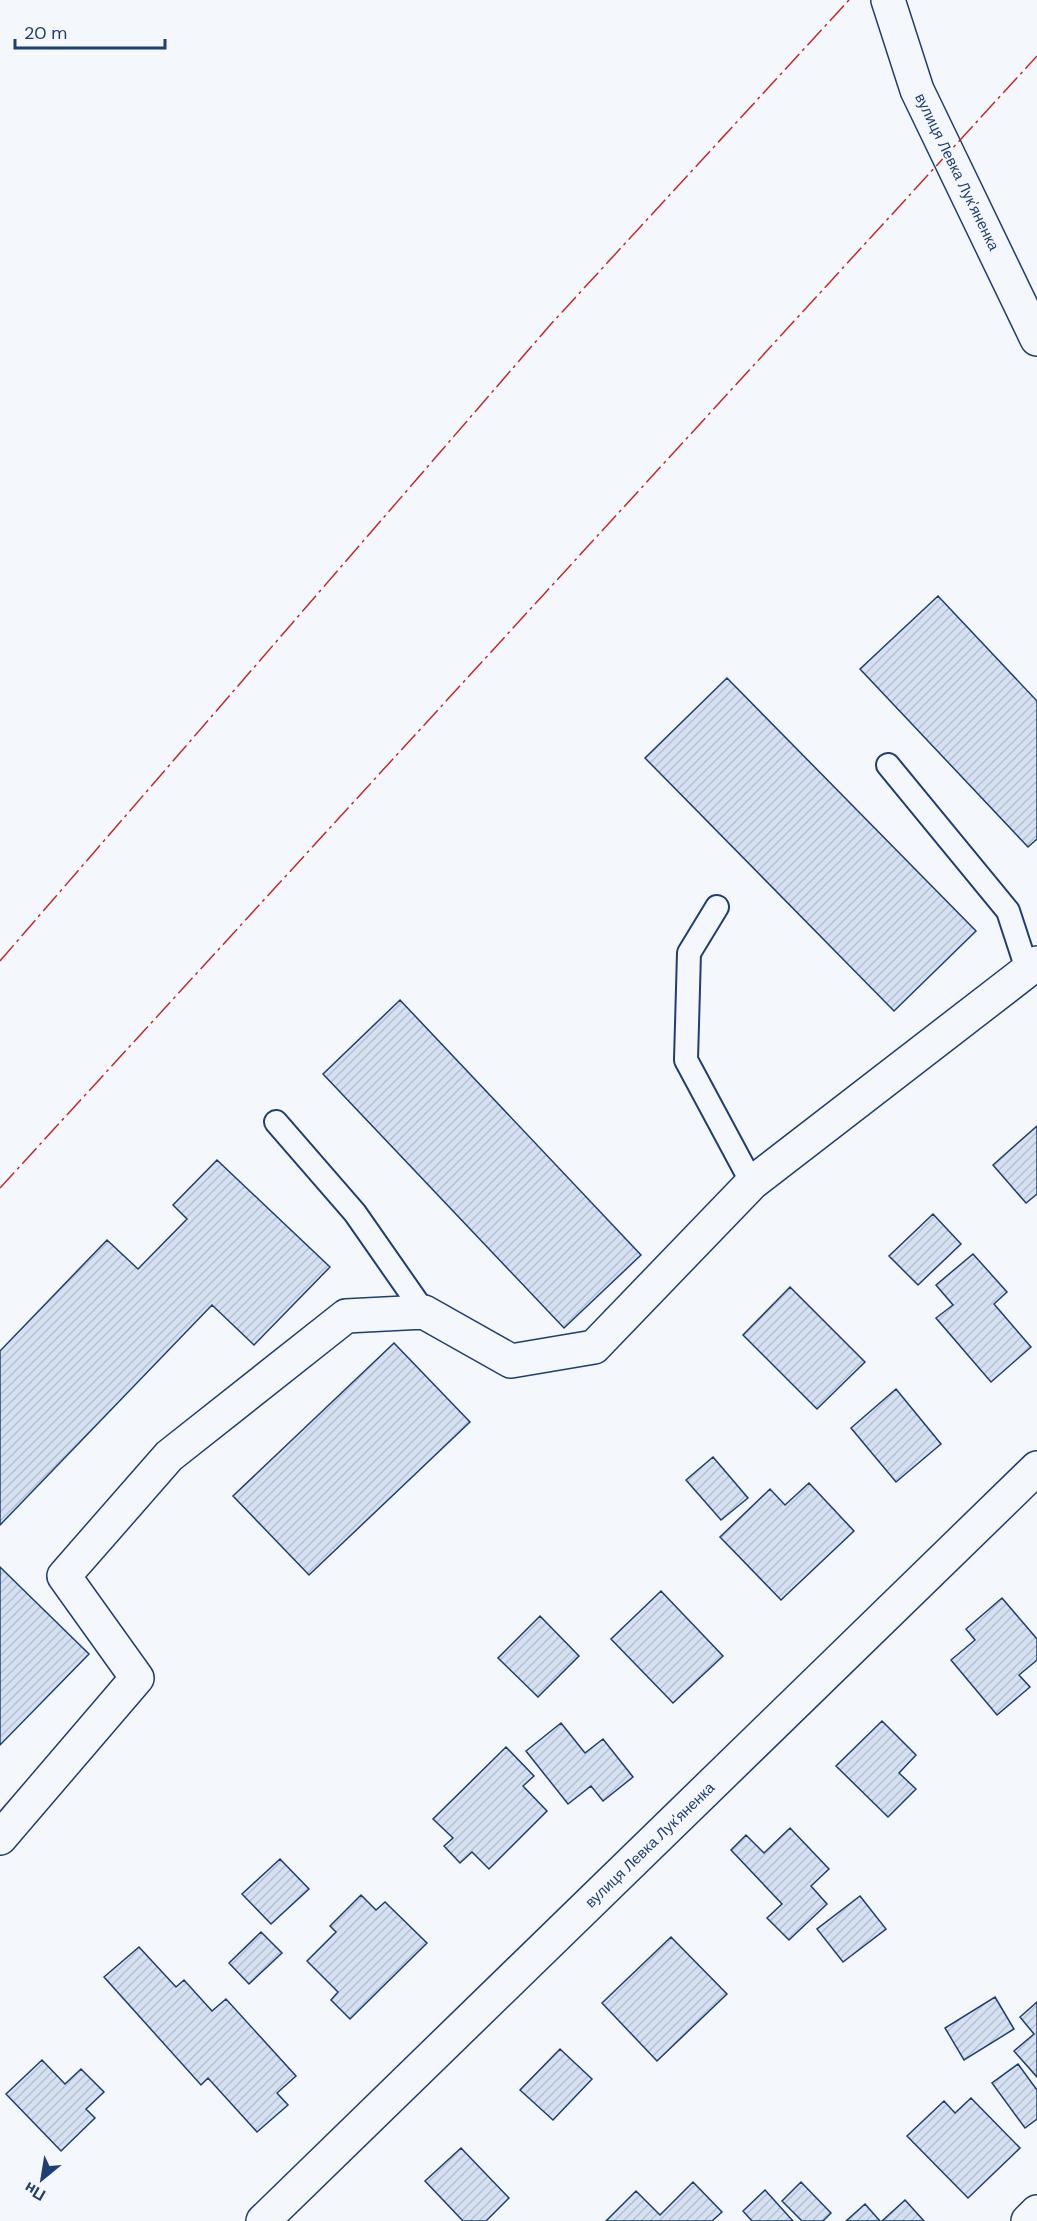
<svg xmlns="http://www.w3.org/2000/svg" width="1037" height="2221" font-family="'DM Sans',sans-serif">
  <defs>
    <pattern id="building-hatch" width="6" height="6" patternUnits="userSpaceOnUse" patternTransform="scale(1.5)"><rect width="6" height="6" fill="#d5e0f0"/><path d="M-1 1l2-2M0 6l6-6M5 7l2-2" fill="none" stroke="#b6c1d1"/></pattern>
  </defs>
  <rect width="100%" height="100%" fill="#f4f7fb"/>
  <path fill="url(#building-hatch)" stroke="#1d3f73" stroke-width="1.5" d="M938 596 1037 701V839L1028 847 860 669Z
    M727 678 976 931 894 1011 645 758Z
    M400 1000 641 1255 564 1328 323 1074Z
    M1037 1126V1194L1026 1203 993 1165Z
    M217 1160 330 1267 254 1345 212 1305 0 1525V1351L107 1240 138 1269 187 1219 173 1205Z
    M933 1214 961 1244 918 1285 889 1256Z
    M973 1254 1007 1292 994 1304 1031 1347 991 1382 936 1318 953 1305 936 1285Z
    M790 1287 865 1362 817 1409 743 1335Z
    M394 1343 470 1422 309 1575 233 1496Z
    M896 1389 941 1444 896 1482 851 1428Z
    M713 1457 748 1498 721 1520 686 1480Z
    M809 1483 854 1531 781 1600 720 1537 770 1489 785 1505Z
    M0 1567 89 1654 0 1745Z
    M661 1591 723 1656 673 1703 611 1639Z
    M1002 1598 1037 1639V1660L1019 1675 1030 1687 997 1715 951 1660 975 1640 966 1629Z
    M540 1616 579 1656 538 1697 498 1658Z
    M882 1721 916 1755 899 1773 916 1789 888 1817 836 1766Z
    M561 1723 585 1753 603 1739 633 1777 603 1801 591 1786 568 1804 526 1751Z
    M506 1747 534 1776 523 1786 547 1811 489 1869 472 1852 460 1863 444 1846 453 1838 433 1819Z
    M790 1828 829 1869 811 1886 827 1904 789 1940 767 1918 782 1904 731 1850 746 1835 764 1853Z
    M280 1859 309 1889 271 1924 242 1894Z
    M361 1895 376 1910 385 1902 427 1943 350 2019 331 2000 338 1992 307 1961 336 1932 330 1926Z
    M860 1896 886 1929 843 1962 817 1929Z
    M261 1932 282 1953 249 1984 229 1963Z
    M671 1937 727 1994 657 2061 602 2003Z
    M139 1947 176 1987 184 1980 212 2011 226 1999 296 2076 277 2093 288 2105 257 2132 208 2078 201 2085 104 1977Z
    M995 1997 1014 2029 964 2060 945 2028Z
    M1037 2002V2077L1014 2051 1034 2034 1020 2017Z
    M560 2049 592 2079 553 2120 520 2090Z
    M42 2060 65 2084 81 2069 104 2092 86 2109 95 2118 61 2151 6 2094Z
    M1018 2064 1037 2090V2119L1025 2128 992 2083Z
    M971 2098 1020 2148 968 2198 907 2136 944 2101 955 2113Z
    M461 2148 509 2198 486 2221H463L425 2181Z
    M693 2182 722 2212 712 2221H606L636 2191 660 2215Z
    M801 2182 831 2213 823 2221H802L782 2201Z
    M765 2190 793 2221H752L743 2211Z
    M905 2200 924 2221H882Z
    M865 2204 880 2221H846Z"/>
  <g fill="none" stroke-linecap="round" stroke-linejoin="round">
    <defs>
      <path id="lane" d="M888 765 1008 911 1028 972
        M717 907 689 953 686 1060 752 1183
        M276 1122 355 1213 424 1312"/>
      <path id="street" d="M888 0 917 90 1037 339
        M0 1838 137 1678 64 1576 169 1456 346 1316 424 1312 511 1361 594 1347 752 1183 1037 963
        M263 2221 1037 1468
        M1028 2221 1037 2212"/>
    </defs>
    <use href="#lane" stroke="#1d3f73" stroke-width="26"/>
    <use href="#street" stroke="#1d3f73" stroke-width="36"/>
    <use href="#lane" stroke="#f4f7fb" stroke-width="22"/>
    <use href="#street" stroke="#f4f7fb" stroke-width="33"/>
    <path stroke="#c62828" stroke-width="1.5" stroke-dasharray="21 4.5 3 4.5" stroke-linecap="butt" d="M0 961 551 324 849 0
      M0 1188 1037 56"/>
  </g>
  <g text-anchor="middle" stroke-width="4.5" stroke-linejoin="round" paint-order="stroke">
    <g font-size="15" fill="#1d3f73" stroke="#f4f7fb">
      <text transform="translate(957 172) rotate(64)" y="5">вулиця Левка Лук'яненка</text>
      <text transform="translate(650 1845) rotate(-44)" y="5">вулиця Левка Лук'яненка</text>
    </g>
  </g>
  <g transform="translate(42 2179) rotate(210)" stroke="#f4f7fb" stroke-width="4.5" paint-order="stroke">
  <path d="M0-4.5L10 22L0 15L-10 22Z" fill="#1d3f73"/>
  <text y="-9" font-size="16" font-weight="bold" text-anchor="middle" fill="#1d3f73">Пн</text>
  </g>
  <path d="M15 39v9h150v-9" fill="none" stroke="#1d3f73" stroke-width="3"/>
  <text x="24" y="39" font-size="18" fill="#1d3f73" stroke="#f4f7fb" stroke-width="4.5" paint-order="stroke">20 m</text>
</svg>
